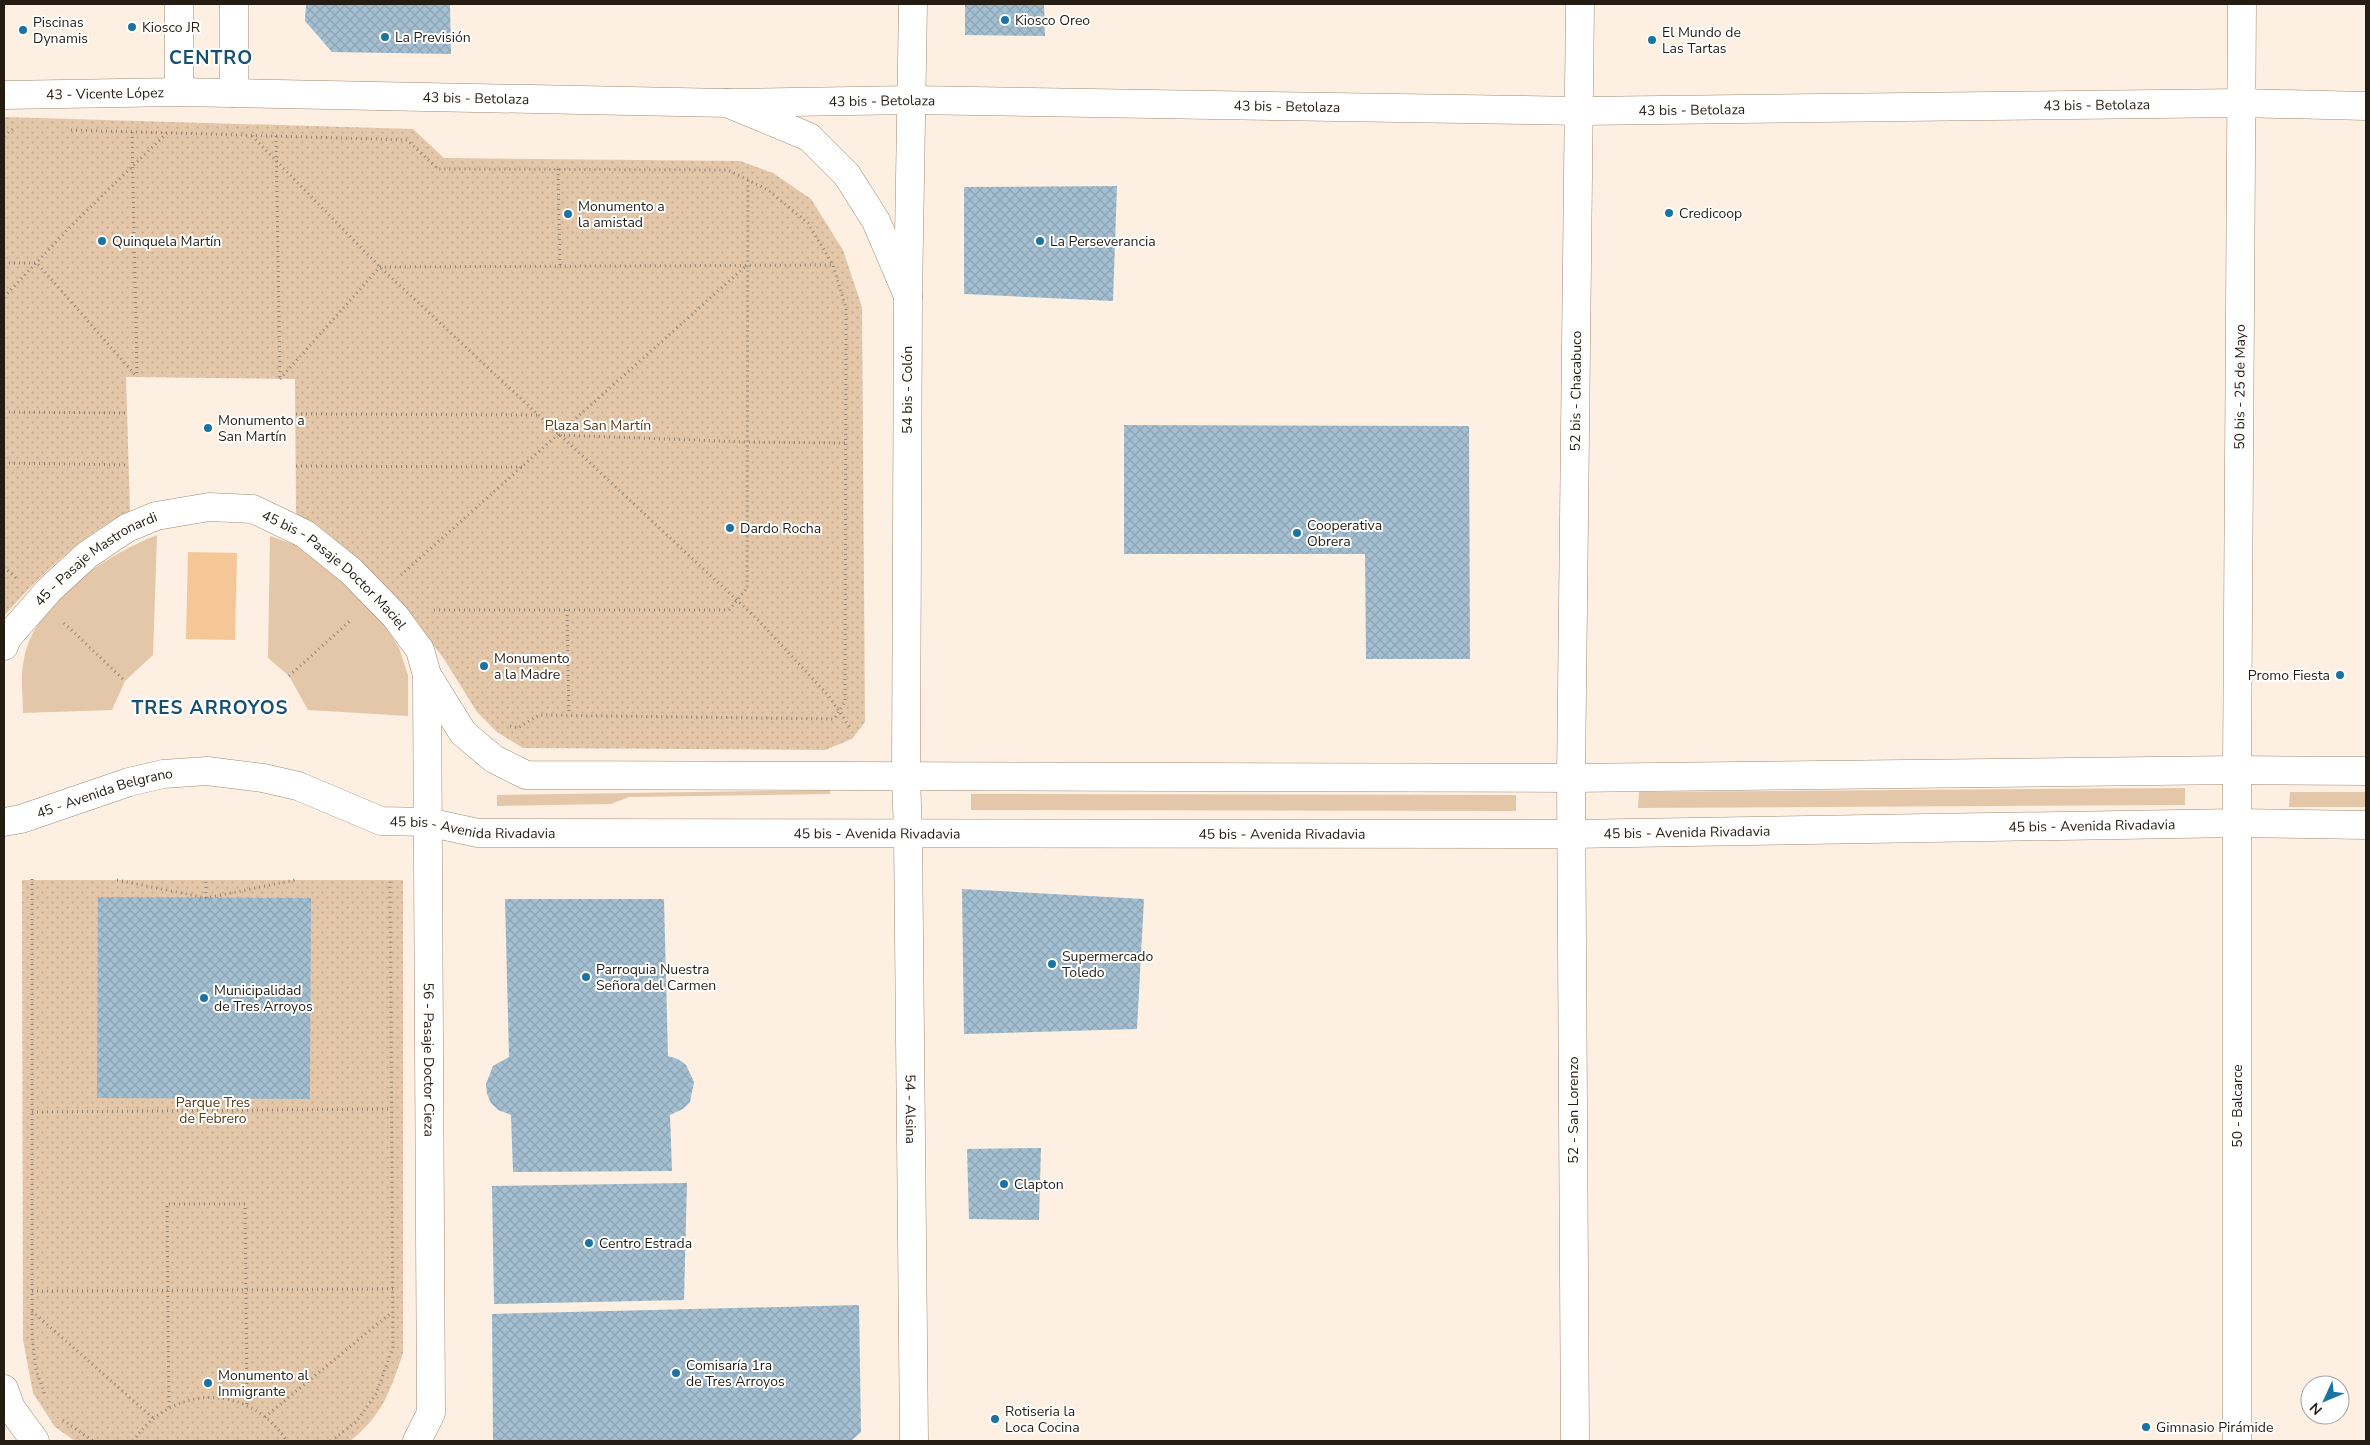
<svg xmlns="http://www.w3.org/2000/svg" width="2370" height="1445" font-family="'Nunito Sans',sans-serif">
  <defs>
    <pattern id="park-dots" width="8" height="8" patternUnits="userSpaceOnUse" patternTransform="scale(1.25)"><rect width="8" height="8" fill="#e4c7a9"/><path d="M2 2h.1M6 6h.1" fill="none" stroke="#c3aa91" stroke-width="1.8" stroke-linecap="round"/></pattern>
    <pattern id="building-cross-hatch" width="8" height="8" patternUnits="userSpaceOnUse" patternTransform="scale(1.25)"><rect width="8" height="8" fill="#a4bfd2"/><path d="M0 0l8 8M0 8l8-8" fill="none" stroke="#8da4b3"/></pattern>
  </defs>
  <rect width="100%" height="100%" fill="#fdefe1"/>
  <path fill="#e4c7a9" d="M157 535 153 655 125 681 112 710 23 713C23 695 20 675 24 659 35 601 106 555 157 535Z
    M270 536 298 546 345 583 382 620 399 648 408 675V716L308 710 289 676 268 658Z
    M2185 788V805L1638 808 1639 792Z
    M830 790V794L629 797 611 804 497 806V795Z
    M2290 792H2366V807H2289Z
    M971 794 1516 795V811L971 810Z"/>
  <path fill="url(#park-dots)" d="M4 117 413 129 444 158 740 161 773 173 811 199 843 250 862 307 865 722 852 739 825 750 523 748 497 732 477 712 444 659 411 615 371 571 320 529 296 514 295 379 126 377 130 511C80 536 41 574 4 616Z
    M22 880H403V1353C390 1391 383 1415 350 1441H75L55 1427 33 1393 23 1340Z"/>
  <path fill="#f5c796" d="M188 552 237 553 235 640 186 639Z"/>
  <path fill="url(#building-cross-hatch)" d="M306 4H450L451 54 332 52 305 21Z
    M965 4H1044L1045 36 965 35Z
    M1117 186 1113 301 964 294V187Z
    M1124 425 1469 426 1470 659H1366L1365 554H1124Z
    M962 889 1144 899 1137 1029 964 1034Z
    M98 897 311 898 310 1099 97 1098Z
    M505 899H664L668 1056 678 1059 686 1065 694 1082 690 1102 683 1109 670 1115 672 1171 513 1172 511 1115 498 1110 491 1103 487 1094 486 1084 493 1066 509 1057Z
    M1041 1148 1039 1220 969 1219 967 1149Z
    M687 1183 684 1300 494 1304 492 1186Z
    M859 1305 861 1432 851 1441H493L492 1314Z"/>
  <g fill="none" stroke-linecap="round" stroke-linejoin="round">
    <defs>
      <g id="street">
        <path id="s1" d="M727 103 912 100 1581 111 2240 103 2366 106"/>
        <path d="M908 296 913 4"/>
        <path id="s2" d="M908 834 914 1441"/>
        <path id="s3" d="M1575 1441 1571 778 1580 4"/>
        <path id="s4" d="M2237 1441V770L2242 4"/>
      </g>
      <g id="secondary">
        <path d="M234 4V93"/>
        <path d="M179 92V4"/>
        <path id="s5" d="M4 95 179 92 727 103 809 137 847 175 876 221 908 296 906 776 908 834"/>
        <path id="s6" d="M4 646 7 638 49 590 87 555 127 528 156 516 209 507 253 509 305 534 351 571 395 616 420 650 427 675 431 1413 417 1441"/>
        <path d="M427 675 463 733 494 759 526 775 1571 778 2237 770 2366 771"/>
        <path id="s7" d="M4 822 21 819 129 782 163 774 207 771 263 778 298 786 381 821 427 822 478 833 1571 834 2237 823 2366 825"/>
        <path d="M4 1389 11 1408 35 1441"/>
      </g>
    </defs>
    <use href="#street" stroke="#a08b75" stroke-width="29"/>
    <use href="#secondary" stroke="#a08b75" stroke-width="29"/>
    <path stroke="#8f8479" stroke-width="3" stroke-dasharray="1 4" stroke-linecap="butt" d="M71 130 407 140 438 169 728 170 768 190 808 223 833 265 846 308 845 702 834 719 539 715 518 728 510 726
      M132 132 137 377
      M4 136 13 129
      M252 136 380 267 756 618 828 695 851 729
      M276 136 280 378
      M558 169 560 266
      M4 263H37L137 377
      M4 297 73 224 167 133
      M280 379 380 267 833 265
      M4 412 127 413
      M296 414 540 415
      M559 435 747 442 846 443
      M4 463 129 465
      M296 466 522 467
      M4 567 16 578
      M401 575 746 266
      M434 610H729L747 588 748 180
      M567 610 569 715
      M64 623 125 681
      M289 676 351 620
      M32 879V1336L36 1370 45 1395
      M117 880 206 898 295 880
      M206 898V880
      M32 1112 391 1109
      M32 1291 393 1289
      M32 1311 153 1418
      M169 1407 167 1204H245L247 1405
      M265 1417 392 1312
      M63 1420 93 1441
      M133 1441C173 1384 247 1382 287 1441
      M331 1441 356 1422 376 1394 393 1347 390 880"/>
    <use href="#street" stroke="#fff" stroke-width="28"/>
    <use href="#secondary" stroke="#fff" stroke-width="28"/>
  </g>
  <g fill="#1b73a2" stroke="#fff" stroke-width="2">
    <circle cx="1005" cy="20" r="5"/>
    <circle cx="132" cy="27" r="5"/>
    <circle cx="23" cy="30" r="5"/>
    <circle cx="385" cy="37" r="5"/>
    <circle cx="1652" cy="40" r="5"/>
    <circle cx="1669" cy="213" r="5"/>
    <circle cx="568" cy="214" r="5"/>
    <circle cx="102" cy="241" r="5"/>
    <circle cx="1040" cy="241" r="5"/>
    <circle cx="208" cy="428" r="5"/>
    <circle cx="730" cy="528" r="5"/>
    <circle cx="1297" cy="533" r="5"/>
    <circle cx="484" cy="666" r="5"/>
    <circle cx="2340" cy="675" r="5"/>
    <circle cx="1052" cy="964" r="5"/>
    <circle cx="586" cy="977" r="5"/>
    <circle cx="204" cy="998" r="5"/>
    <circle cx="1004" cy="1184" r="5"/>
    <circle cx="589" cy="1243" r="5"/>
    <circle cx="676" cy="1373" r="5"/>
    <circle cx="208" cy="1383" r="5"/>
    <circle cx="995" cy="1419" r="5"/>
    <circle cx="2146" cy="1427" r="5"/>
  </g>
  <g text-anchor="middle" stroke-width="4" stroke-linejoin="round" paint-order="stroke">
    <g font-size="14" fill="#251d14" stroke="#fff" text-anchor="start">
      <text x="1015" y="25">Kiosco Oreo</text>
      <text x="33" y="27">Piscinas<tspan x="33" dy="16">Dynamis</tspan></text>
      <text x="142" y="32">Kiosco JR</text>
      <text x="1662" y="37">El Mundo de<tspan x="1662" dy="16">Las Tartas</tspan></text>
      <text x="395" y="42">La Previsión</text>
      <text x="578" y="211">Monumento a<tspan x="578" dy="16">la amistad</tspan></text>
      <text x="1679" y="218">Credicoop</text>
      <text x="112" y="246">Quinquela Martín</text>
      <text x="1050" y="246">La Perseverancia</text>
      <text x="218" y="425">Monumento a<tspan x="218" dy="16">San Martín</tspan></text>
      <text x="1307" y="530">Cooperativa<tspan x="1307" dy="16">Obrera</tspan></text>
      <text x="740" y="533">Dardo Rocha</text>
      <text x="494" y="663">Monumento<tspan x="494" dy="16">a la Madre</tspan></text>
      <text x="2330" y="680" text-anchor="end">Promo Fiesta</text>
      <text x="1062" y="961">Supermercado<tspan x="1062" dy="16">Toledo</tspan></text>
      <text x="596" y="974">Parroquia Nuestra<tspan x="596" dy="16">Señora del Carmen</tspan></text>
      <text x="214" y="995">Municipalidad<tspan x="214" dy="16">de Tres Arroyos</tspan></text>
      <text x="1014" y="1189">Clapton</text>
      <text x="599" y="1248">Centro Estrada</text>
      <text x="686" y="1370">Comisaría 1ra<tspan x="686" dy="16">de Tres Arroyos</tspan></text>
      <text x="218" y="1380">Monumento al<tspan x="218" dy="16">Inmigrante</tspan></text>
      <text x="1005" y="1416">Rotiseria la<tspan x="1005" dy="16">Loca Cocina</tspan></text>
      <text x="2156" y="1432">Gimnasio Pirámide</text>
    </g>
    <g font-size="14" fill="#251d14" stroke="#fff">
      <text dy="5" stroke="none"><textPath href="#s5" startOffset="101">43 - Vicente López</textPath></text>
      <text dy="5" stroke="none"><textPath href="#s5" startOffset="472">43 bis - Betolaza</textPath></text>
      <text dy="5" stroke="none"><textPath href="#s1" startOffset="155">43 bis - Betolaza</textPath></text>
      <text dy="5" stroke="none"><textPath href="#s1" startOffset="1370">43 bis - Betolaza</textPath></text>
      <text dy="5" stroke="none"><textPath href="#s1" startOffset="560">43 bis - Betolaza</textPath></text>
      <text dy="5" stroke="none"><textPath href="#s1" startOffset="965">43 bis - Betolaza</textPath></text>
      <text dy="5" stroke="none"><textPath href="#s4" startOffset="1054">50 bis - 25 de Mayo</textPath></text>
      <text transform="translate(907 390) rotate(-90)" y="5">54 bis - Colón</text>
      <text dy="5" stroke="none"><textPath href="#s3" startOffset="1050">52 bis - Chacabuco</textPath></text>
      <text dy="5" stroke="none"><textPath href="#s6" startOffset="129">45 - Pasaje Mastronardi</textPath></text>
      <text dy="5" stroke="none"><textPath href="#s6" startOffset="404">45 bis - Pasaje Doctor Maciel</textPath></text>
      <text dy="5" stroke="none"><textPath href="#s7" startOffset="105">45 - Avenida Belgrano</textPath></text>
      <text dy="5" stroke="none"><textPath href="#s7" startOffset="2105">45 bis - Avenida Rivadavia</textPath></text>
      <text dy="5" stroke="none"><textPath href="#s7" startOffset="485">45 bis - Avenida Rivadavia</textPath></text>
      <text dy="5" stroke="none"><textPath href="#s7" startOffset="1700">45 bis - Avenida Rivadavia</textPath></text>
      <text dy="5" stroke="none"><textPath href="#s7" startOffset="890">45 bis - Avenida Rivadavia</textPath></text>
      <text dy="5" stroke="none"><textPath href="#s7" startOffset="1295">45 bis - Avenida Rivadavia</textPath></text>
      <text dy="5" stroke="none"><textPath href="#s6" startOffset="934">56 - Pasaje Doctor Cieza</textPath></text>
      <text transform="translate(2237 1106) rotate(-90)" y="5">50 - Balcarce</text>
      <text dy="5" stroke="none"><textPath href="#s2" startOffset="275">54 - Alsina</textPath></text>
      <text transform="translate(1573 1110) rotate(-90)" y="5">52 - San Lorenzo</text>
    </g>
    <g font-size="14" fill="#5a3b16" stroke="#fff">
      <text x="598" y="430">Plaza San Martín</text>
      <text x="213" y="1107">Parque Tres<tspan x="213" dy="16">de Febrero</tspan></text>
    </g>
    <g font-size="19" font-weight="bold" letter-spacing="1" fill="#165071" stroke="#fff">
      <text x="211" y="64">CENTRO</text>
      <text x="210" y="714">TRES ARROYOS</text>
    </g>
  </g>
  <rect width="2370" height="1445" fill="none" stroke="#251d14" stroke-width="10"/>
  <g transform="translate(2325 1400) rotate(226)"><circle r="24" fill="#ffffff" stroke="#a8a5a1"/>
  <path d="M0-4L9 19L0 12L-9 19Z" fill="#1b73a2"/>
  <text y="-8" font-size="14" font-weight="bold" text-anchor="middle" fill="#251d14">N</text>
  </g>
</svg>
